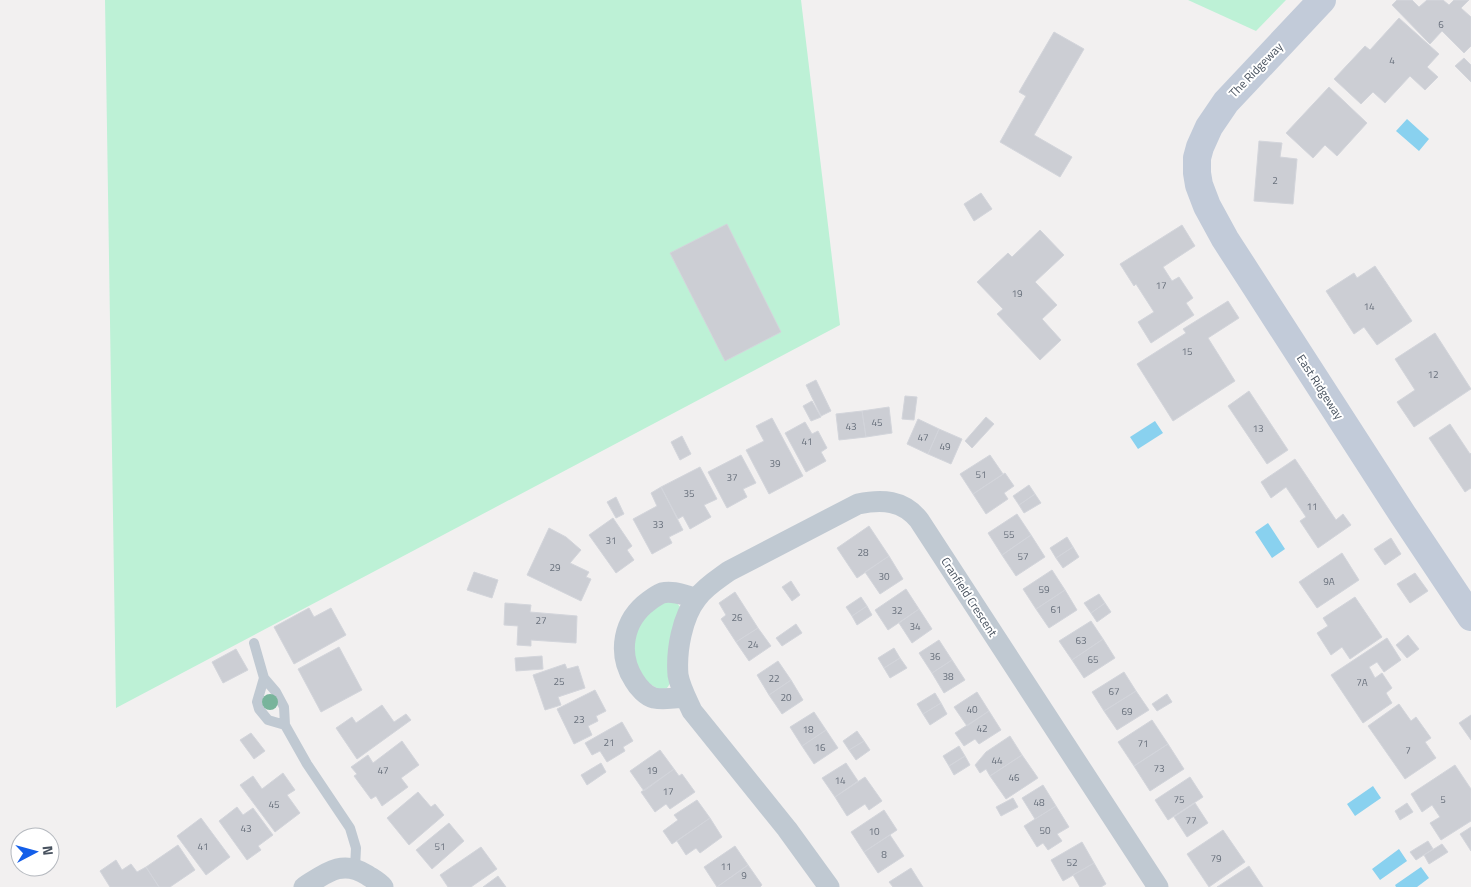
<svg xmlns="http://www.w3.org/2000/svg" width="1471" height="887" font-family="'Titillium Web',sans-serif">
  <rect width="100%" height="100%" fill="#f2f0f0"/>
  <path fill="#bdf1d6" d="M105 0H801L840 325 116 708Z
    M1188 0H1286L1256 31Z
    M666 600 677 603 680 607 671 682 667 688 660 690 643 680 632 652 638 621Z"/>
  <path fill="#89d1ef" d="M1407 119 1429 139 1419 151 1396 131Z
    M1155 421 1163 433 1138 449 1130 437Z
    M1268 523 1285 549 1272 558 1255 532Z
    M1373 786 1381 798 1355 816 1347 804Z
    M1399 849 1407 861 1380 880 1372 869Z
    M1421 867 1429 878 1417 887H1396L1395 885Z"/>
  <path fill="#ccced4" stroke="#d3d5db" d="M1397 0H1412L1419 7 1427 0H1443L1449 5 1454 0H1469L1461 8 1471 17V46L1464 53 1442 31 1430 44 1392 5Z
    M1399 18 1439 54 1427 67 1438 77 1425 90 1410 76 1385 103 1373 92 1361 104 1334 79 1365 46 1370 50Z
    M1054 32 1084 49 1034 135 1072 157 1060 177 1000 142 1026 96 1019 92Z
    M1464 58 1471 65V82L1455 66Z
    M1329 87 1367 123 1337 156 1325 145 1313 158 1286 133Z
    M1259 141 1282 143 1280 157 1297 159 1293 204 1254 201Z
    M981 193 992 209 974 221 964 204Z
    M727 224 781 332 725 361 670 253Z
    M1182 225 1195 246 1163 267 1172 281 1179 277 1193 298 1186 303 1194 315 1151 343 1138 322 1154 312 1136 284 1134 286 1120 264Z
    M1040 230 1064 255 1035 282 1057 305 1042 319 1061 340 1040 360 997 314 1003 309 977 282 1008 253 1012 257Z
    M1375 266 1412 321 1377 345 1364 327 1354 334 1326 291 1354 273 1357 278Z
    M1228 301 1239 318 1208 338 1235 381 1173 421 1137 364 1186 333 1183 329Z
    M1435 333 1471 389 1414 427 1397 402 1415 390 1395 359Z
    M816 380 831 411 821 416 806 385Z
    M1249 391 1288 450 1267 464 1228 406Z
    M905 396 917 397 914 420 902 419Z
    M812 401 821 417 811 421 803 406Z
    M889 407 892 433 866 437 862 411Z
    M862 411 866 437 839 440 836 414Z
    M986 417 994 424 972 448 965 441Z
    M772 418 803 476 769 494 746 450 764 441 756 426Z
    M918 419 939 429 928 454 907 444Z
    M805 422 812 434 818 431 827 448 821 452 826 461 806 472 785 433Z
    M1450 424 1470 454 1471 453V488L1465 492 1429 438Z
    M939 429 962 439 951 464 928 454Z
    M682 436 691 454 680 460 671 442Z
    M741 455 756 483 743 489 747 497 727 508 708 472Z
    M990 455 1003 474 973 494 960 474Z
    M1295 459 1336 520 1343 514 1351 525 1318 548 1300 521 1306 517 1286 487 1271 498 1261 482Z
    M700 467 717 499 704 505 711 517 690 529 683 516 678 519 661 487Z
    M1005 473 1014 486 1004 493 1008 499 986 514 973 494Z
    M1029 485 1035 494 1019 505 1013 496Z
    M661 487 683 530 669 537 672 543 652 554 633 519 657 506 651 493Z
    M1035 494 1041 503 1024 513 1019 505Z
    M616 497 624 514 616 518 607 502Z
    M1017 514 1031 535 1002 555 988 533Z
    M613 518 632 546 627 550 634 560 616 573 589 535Z
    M869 526 889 556 857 578 837 548Z
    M549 528 566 537 581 550 570 563 589 572 586 577 591 579 581 601 527 575Z
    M1031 535 1045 557 1016 576 1002 555Z
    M1067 537 1073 547 1056 558 1050 548Z
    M1391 538 1401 554 1385 565 1374 549Z
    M1073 547 1079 557 1063 568 1056 558Z
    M1342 553 1359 580 1317 608 1299 582Z
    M889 556 903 579 880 594 865 572Z
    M1052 570 1065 590 1036 609 1023 589Z
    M474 572 498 580 492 598 467 590Z
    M1415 573 1428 591 1410 603 1397 584Z
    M791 581 800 595 792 601 782 587Z
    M906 589 919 609 888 630 875 610Z
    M1065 590 1077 610 1049 628 1036 609Z
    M735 592 758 628 736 642 721 619 726 615 719 603Z
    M1099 594 1105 603 1091 613 1084 603Z
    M861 597 867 606 852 616 846 607Z
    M1355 597 1382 637 1350 659 1342 647 1331 655 1317 633 1328 626 1323 618Z
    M505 603 531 605 530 612 577 616 576 643 531 640V646L517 645 518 626 504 625Z
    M1105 603 1111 612 1097 622 1091 613Z
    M867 606 872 615 857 625 852 616Z
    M309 608 314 617 331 608 346 635 294 664 274 627Z
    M919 609 932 629 912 643 899 623Z
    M1091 621 1103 639 1072 660 1059 641Z
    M796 624 802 633 782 646 776 638Z
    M758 628 771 646 749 661 736 642Z
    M1408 635 1419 649 1407 658 1396 645Z
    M1387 638 1401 660 1384 672 1377 662 1369 667 1375 678 1382 673 1392 688 1386 693 1392 703 1363 723 1331 675Z
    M1103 639 1115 658 1084 678 1072 660Z
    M939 640 952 660 932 673 919 653Z
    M339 647 362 690 321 712 298 669Z
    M894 648 900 658 884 668 878 658Z
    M236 649 248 670 223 683 212 662Z
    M542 656 543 669 516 671 515 658Z
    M900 658 907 668 890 678 884 668Z
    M952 660 965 680 944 693 932 673Z
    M778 661 791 680 769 695 757 675Z
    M565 664 567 669 578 666 585 688 558 697 561 705 545 710 533 675Z
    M1124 672 1136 691 1104 711 1092 692Z
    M791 680 803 700 782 714 769 695Z
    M595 690 606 711 596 716 598 721 588 726 592 735 574 744 557 709Z
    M1136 691 1149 710 1117 730 1104 711Z
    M977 692 989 711 967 726 954 707Z
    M935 693 941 703 923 714 917 704Z
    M1167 694 1172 702 1157 711 1152 704Z
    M941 703 947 714 930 725 923 714Z
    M1399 704 1411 721 1416 717 1431 738 1425 742 1436 758 1405 779 1368 726Z
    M382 705 394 722 406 714 411 720 357 759 336 728 352 717 356 723Z
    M989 711 1001 730 979 744 975 739 964 746 955 733Z
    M814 712 826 730 802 746 790 727Z
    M1471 715V740L1459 723Z
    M1152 720 1168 744 1134 766 1118 742Z
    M622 722 633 741 623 747 625 751 607 762 600 751 592 755 585 743Z
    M826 730 838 748 814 764 802 746Z
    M857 731 864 741 849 750 843 741Z
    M251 733 265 751 254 759 240 740Z
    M1010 736 1022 755 990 776 986 769 980 773 975 765 986 752Z
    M402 741 419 765 401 778 408 787 382 806 376 796 371 799 354 776 357 774 351 767 368 755 373 763Z
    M864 741 870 750 856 760 849 750Z
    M1168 744 1184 769 1150 791 1134 766Z
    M959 746 965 756 949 766 943 756Z
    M660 750 674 769 644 791 630 771Z
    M1022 755 1038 778 1006 799 990 776Z
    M965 756 970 765 954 775 949 766Z
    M601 763 606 772 587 785 581 775Z
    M846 763 858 781 835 797 822 778Z
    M1455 765 1471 789V821L1441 840 1430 823 1440 817 1432 805 1422 812 1411 794Z
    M674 769 679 776 682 774 695 792 670 809 666 804 655 812 641 792Z
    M283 773 295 790 287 795 300 813 275 832 240 785 253 776 262 789Z
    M865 777 882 801 869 810 865 804 847 816 835 797Z
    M1190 777 1203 797 1168 820 1155 800Z
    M1043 785 1056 806 1035 819 1022 798Z
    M418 792 431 807 435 804 444 815 409 845 387 818Z
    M1013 798 1018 807 1001 816 996 807Z
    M697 800 710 818 672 844 663 831 678 820 674 815Z
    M1195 803 1208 823 1187 837 1174 817Z
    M1407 803 1413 812 1400 820 1395 811Z
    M1056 806 1069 827 1057 834 1062 841 1048 850 1043 843 1037 847 1024 826Z
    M237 807 243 815 253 808 273 835 258 846 261 850 247 860 219 821Z
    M884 810 897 830 864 852 851 832Z
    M201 818 230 857 206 875 177 836Z
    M710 818 722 837 700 853 696 848 686 855 677 841Z
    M449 823 464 841 432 869 416 850Z
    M1471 827V851L1460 834Z
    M1223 830 1245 862 1209 887 1187 854Z
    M890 835 904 856 878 873 864 852Z
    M1428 841 1433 849 1416 860 1410 852Z
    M1082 842 1094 863 1063 881 1051 860Z
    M1442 844 1448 852 1429 864 1424 855Z
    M178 845 195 870 170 887H159L146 867Z
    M735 846 748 865 717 887 704 867Z
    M481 847 497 869 471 887H448L440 875Z
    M116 860 122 870 131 864 137 872 146 867 159 887H110L100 871Z
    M1094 863 1106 884 1101 887H1080L1073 875Z
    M748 865 762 885 760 887H717Z
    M1249 866 1263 887H1217Z
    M911 868 923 887H893L889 882Z
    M498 876 506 887H483Z"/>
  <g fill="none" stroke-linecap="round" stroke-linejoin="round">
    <path stroke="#c0c9d2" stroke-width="10" d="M254 643 264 678 276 692 284 707 285 725 307 764 350 828 356 848 355 868
      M264 678 257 702 259 709 268 720 285 725"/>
    <path stroke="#c0c9d2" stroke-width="21" d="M685 697C675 698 664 700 654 698 646 696 638 687 634 680 617 653 623 620 649 601 653 598 657 595 662 593 673 590 686 596 696 598
      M304 887C326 873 342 859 367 875 373 879 379 882 383 887
      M829 887 787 829 692 711C687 700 680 687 678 675 676 651 682 617 697 598 705 587 718 579 729 571L858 504C882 499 903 500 919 520L1158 887"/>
    <path stroke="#c2cbd9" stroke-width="28" d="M1322 0 1226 102 1209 127 1200 147 1197 158V173L1199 185 1207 206 1225 239 1256 287 1403 515 1471 617"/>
  </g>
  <circle fill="#78b49b" cx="270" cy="702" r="8"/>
  <g text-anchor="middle" stroke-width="4" stroke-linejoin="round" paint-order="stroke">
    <g font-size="10" fill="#68707c">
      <text x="1441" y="28">6</text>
      <text x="1392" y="64">4</text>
      <text x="1275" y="184">2</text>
      <text x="1161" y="289">17</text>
      <text x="1017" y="297">19</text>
      <text x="1369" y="310">14</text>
      <text x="1187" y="355">15</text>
      <text x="1433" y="378">12</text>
      <text x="877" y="426">45</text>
      <text x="851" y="430">43</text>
      <text x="1258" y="432">13</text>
      <text x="923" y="441">47</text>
      <text x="807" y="445">41</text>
      <text x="945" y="450">49</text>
      <text x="775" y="467">39</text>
      <text x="981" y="478">51</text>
      <text x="732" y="481">37</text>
      <text x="689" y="497">35</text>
      <text x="1312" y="510">11</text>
      <text x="658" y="528">33</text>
      <text x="1009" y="538">55</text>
      <text x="611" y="544">31</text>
      <text x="863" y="556">28</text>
      <text x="1023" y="560">57</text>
      <text x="555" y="571">29</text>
      <text x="884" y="580">30</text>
      <text x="1329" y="585">9A</text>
      <text x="1044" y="593">59</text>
      <text x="1056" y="613">61</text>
      <text x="897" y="614">32</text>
      <text x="737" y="621">26</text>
      <text x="541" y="624">27</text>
      <text x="915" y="630">34</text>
      <text x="1081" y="644">63</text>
      <text x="753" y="648">24</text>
      <text x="935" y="660">36</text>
      <text x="1093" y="663">65</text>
      <text x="948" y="680">38</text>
      <text x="774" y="682">22</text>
      <text x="559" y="685">25</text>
      <text x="1362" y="686">7A</text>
      <text x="1114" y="695">67</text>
      <text x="786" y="701">20</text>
      <text x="972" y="713">40</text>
      <text x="1127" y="715">69</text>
      <text x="579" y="723">23</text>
      <text x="982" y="732">42</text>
      <text x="808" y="733">18</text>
      <text x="609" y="746">21</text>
      <text x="1143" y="747">71</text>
      <text x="820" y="751">16</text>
      <text x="1408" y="754">7</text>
      <text x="997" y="764">44</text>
      <text x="1159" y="772">73</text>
      <text x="383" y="774">47</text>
      <text x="652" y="774">19</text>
      <text x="1014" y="781">46</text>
      <text x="840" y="784">14</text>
      <text x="668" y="795">17</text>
      <text x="1179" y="803">75</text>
      <text x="1443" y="803">5</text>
      <text x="1039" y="806">48</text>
      <text x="274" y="808">45</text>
      <text x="1191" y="824">77</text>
      <text x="246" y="832">43</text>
      <text x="1045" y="834">50</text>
      <text x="874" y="835">10</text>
      <text x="203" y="850">41</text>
      <text x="440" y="850">51</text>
      <text x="884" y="858">8</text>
      <text x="1216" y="862">79</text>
      <text x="1072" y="866">52</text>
      <text x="726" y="870">11</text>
      <text x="744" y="879">9</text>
    </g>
    <g font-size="12" fill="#47515e" stroke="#fff">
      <text transform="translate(1256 70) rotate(-46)" y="4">The Ridgeway</text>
      <text transform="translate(1320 387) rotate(57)" y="4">East Ridgeway</text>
      <text transform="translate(969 597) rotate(57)" y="4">Cranfield Crescent</text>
    </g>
  </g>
  <g transform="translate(35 852) rotate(84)"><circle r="24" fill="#ffffff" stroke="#b5b9bf"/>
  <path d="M0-4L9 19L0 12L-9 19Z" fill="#135ee9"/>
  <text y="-8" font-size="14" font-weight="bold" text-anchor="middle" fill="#47515e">N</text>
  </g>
</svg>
